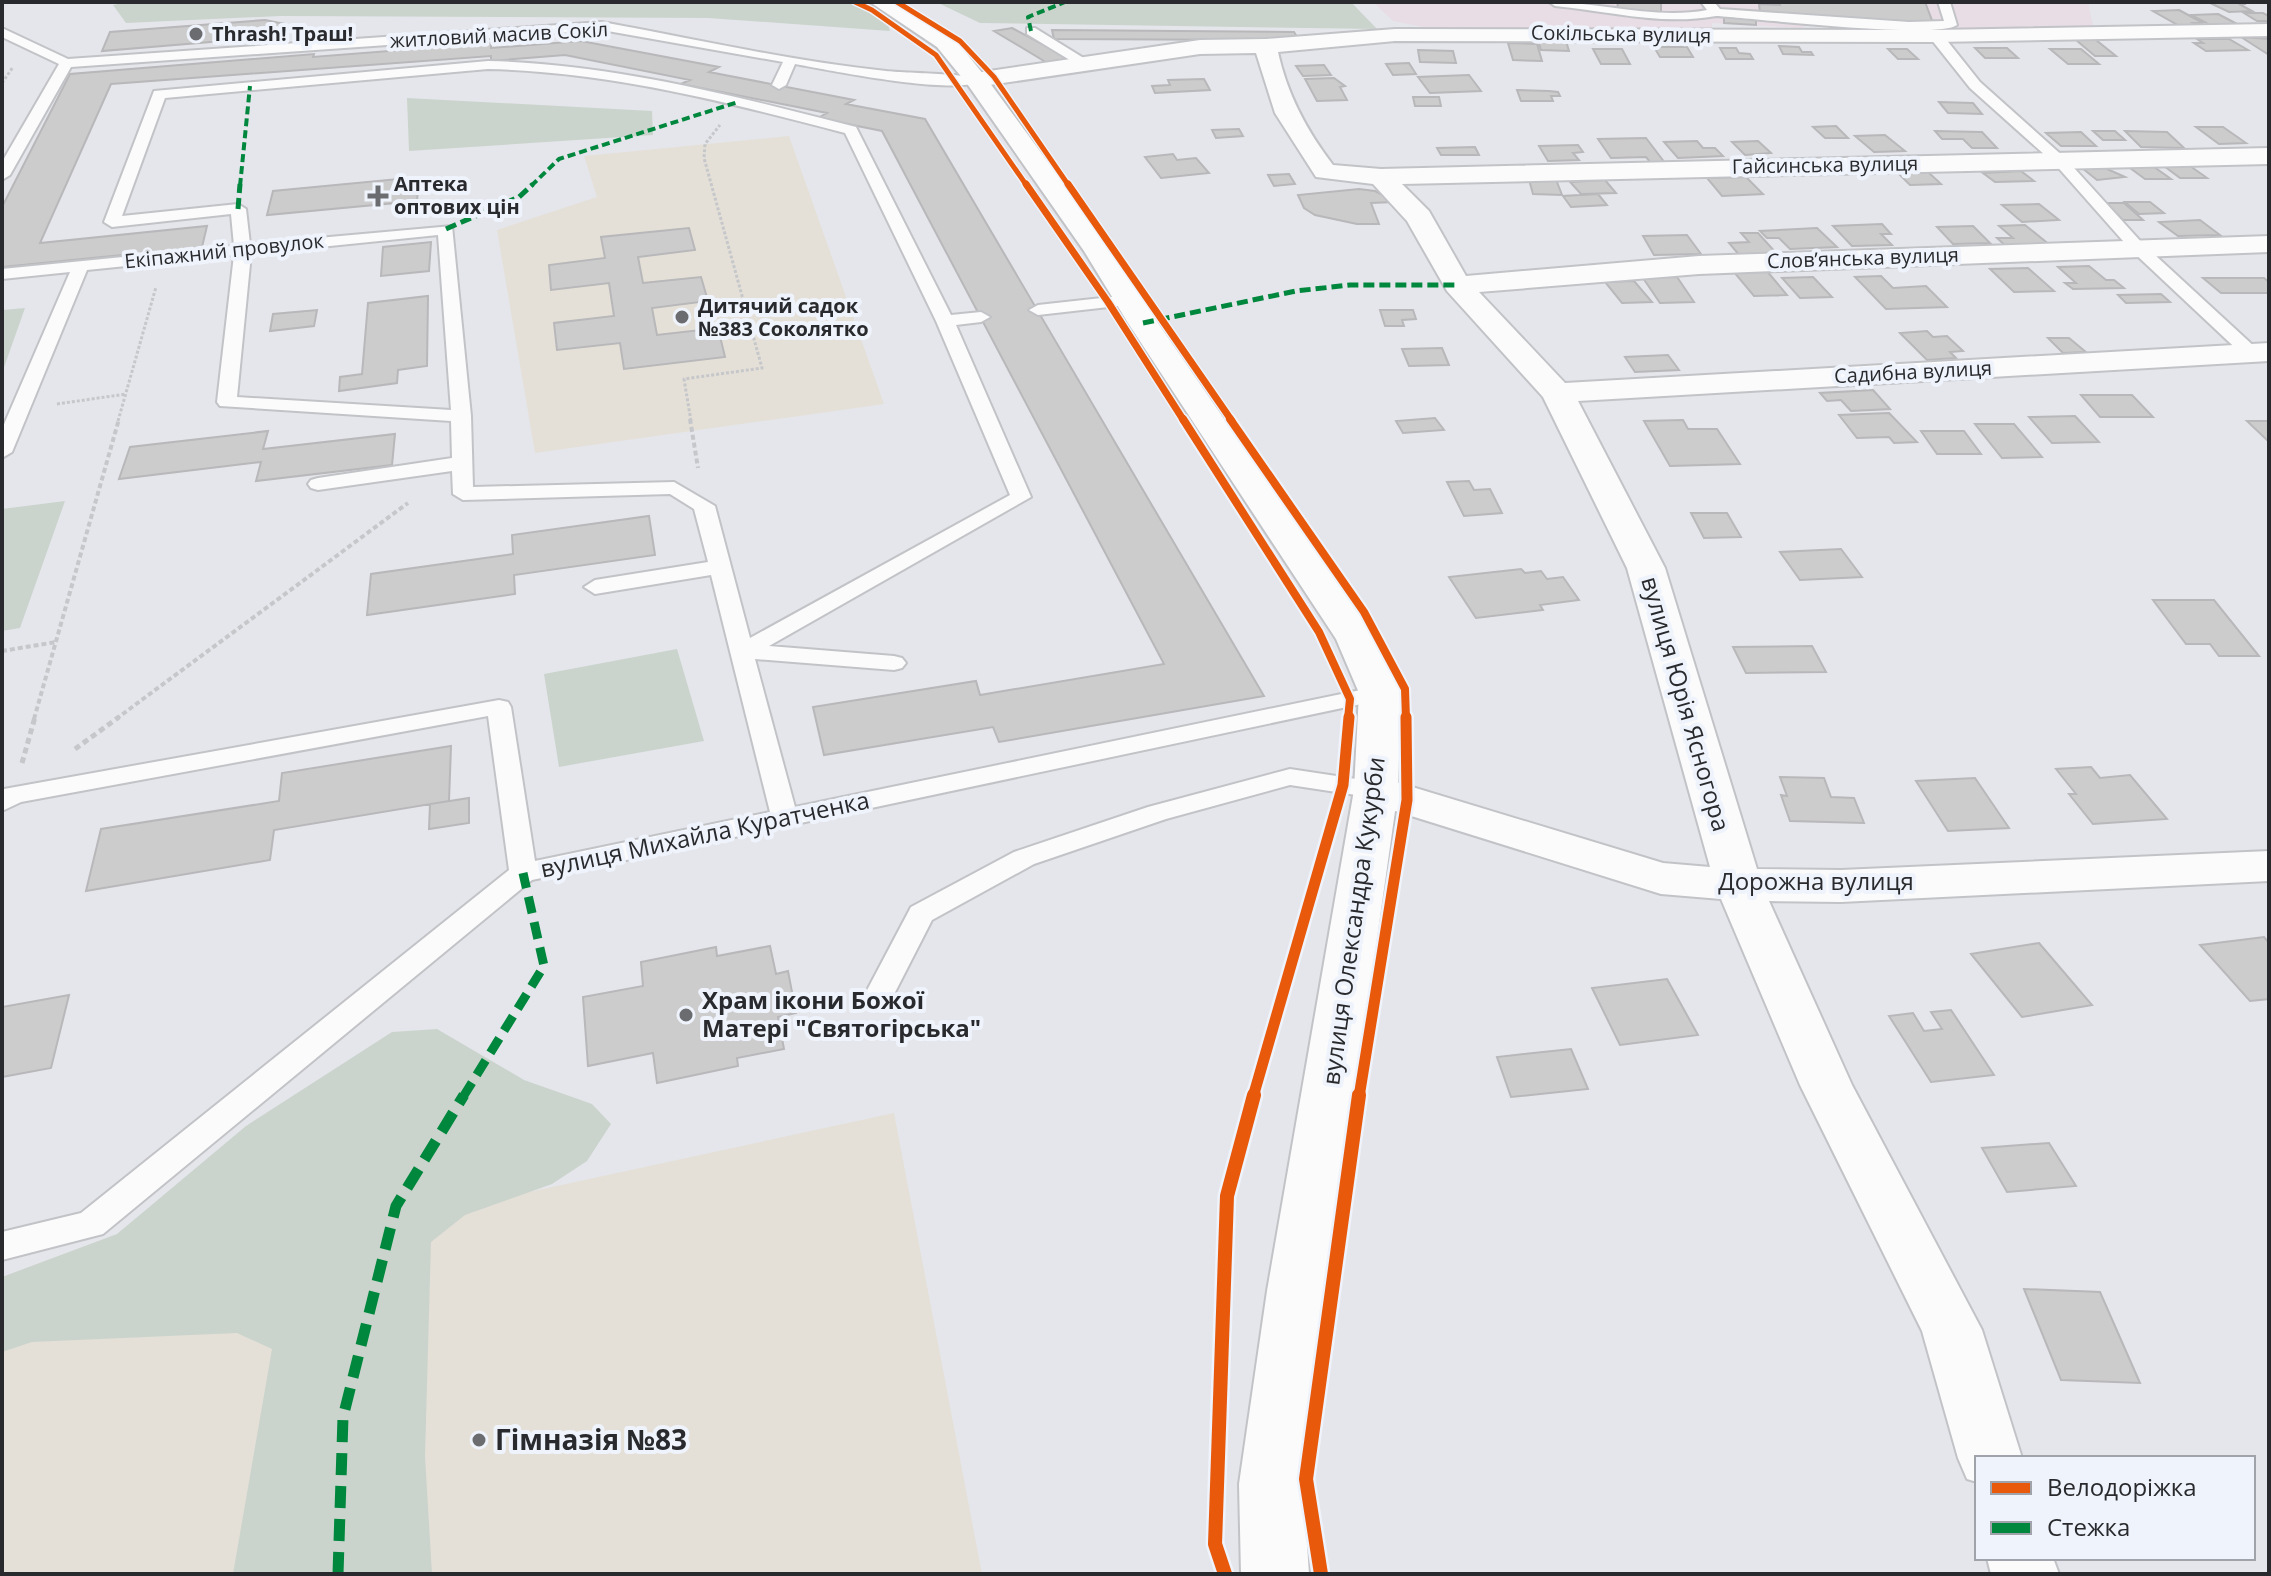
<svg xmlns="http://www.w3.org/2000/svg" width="2271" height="1576" font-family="'Open Sans',sans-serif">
  <rect width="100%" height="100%" fill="#e5e6eb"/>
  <path fill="#e4e0d7" d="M789 136 884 404 535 453 497 230 597 197 584 156Z
    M894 1113 982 1574H2V1306Z"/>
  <path fill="#e8dce5" d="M1373 2H2088L2093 26 1895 29 1812 24 1800 28 1712 23V29L1428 28 1393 21Z"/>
  <path fill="#cad4cc" d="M127 2H868L884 8 890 31 708 18 280 16 126 23 113 5Z
    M936 2H1351L1377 29 980 23Z
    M407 98 652 111 653 135 409 151Z
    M25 308 2 373V310Z
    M65 501 20 628 2 631V509Z
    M677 649 704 741 559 767 544 674Z
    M437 1029 524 1080 592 1104 611 1124 587 1161 552 1184 465 1215 431 1242 425 1456 432 1574H233L272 1349 237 1333 32 1342 2 1352V1277L117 1234 246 1126 392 1032Z"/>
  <path fill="#cdcccd" stroke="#b8b7b9" stroke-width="2" d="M1618 2H1661V12L1617 10Z
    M1779 2H1925L1933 23 1760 12 1759 4 1780 5Z
    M2208 2H2242L2246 4H2239L2252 11 2229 12Z
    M2179 10 2203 23H2193L2200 27 2183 28 2153 11Z
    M2244 13H2263L2269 16V21H2257Z
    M2218 14 2239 25 2212 26 2191 15Z
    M1724 16 1756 19V25L1724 23Z
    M265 20 285 24 283 36 102 51 110 32Z
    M1012 28 1072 60 1049 64 994 31Z
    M1052 30 1294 32 1299 40 1054 39Z
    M2241 37 2269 39V55Z
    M2197 39H2229L2248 50 2206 51 2194 43H2203Z
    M1538 40 1566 41 1569 51 1541 50Z
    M2076 40H2096L2116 56H2095Z
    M581 41 719 67 709 72 854 100 846 104 925 119 1264 696 999 742 993 727 824 755 813 707 976 681 980 695 1164 664 882 131 818 118 827 113 681 84 690 80 565 55 491 61V56L111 84 40 243 207 226 202 247 2 267V207L70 74 314 54 313 57 491 43V48Z
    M1508 43 1537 44 1542 61 1513 60Z
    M1779 46 1799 47 1802 52H1811L1813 55 1783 54Z
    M1654 47H1687L1693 57H1660Z
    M1720 48H1736L1739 53 1750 54 1753 59H1726Z
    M1975 48H2007L2018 58H1985Z
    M1593 49H1622L1630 64H1601Z
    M1888 49H1907L1918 59H1898Z
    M2050 49H2081L2099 64H2068Z
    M1418 50 1453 51 1456 63 1420 62Z
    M1409 63 1416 74 1393 75 1386 64Z
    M1324 65 1331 75 1303 76 1296 66Z
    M1469 75 1481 91 1430 93 1418 77Z
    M1334 78 1345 86 1340 87 1347 100 1317 101 1305 79Z
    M1204 79 1210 90 1155 93 1152 86 1170 85 1168 80Z
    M1517 90 1549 91 1558 92 1560 96H1551L1553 101H1521Z
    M1413 97H1439L1441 106H1415Z
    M1939 102 1973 103 1982 114 1948 113Z
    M1836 126 1848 138H1825L1813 127Z
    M2196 127H2223L2246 143 2219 144Z
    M1239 129 1243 136 1216 138 1212 130Z
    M1935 131 1982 132 1997 148H1972L1963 139H1942Z
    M2093 131H2115L2125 140H2103Z
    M2125 131 2167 132 2184 148 2141 147Z
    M2081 132 2096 146H2061L2046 133Z
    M1885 135 1905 151 1874 152 1855 136Z
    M1646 138 1665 163H1651L1646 157 1611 158 1598 139Z
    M1697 141 1703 148H1715L1723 156 1678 158 1664 142Z
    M1758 141 1771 153 1745 155 1732 142Z
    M1578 145 1583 152 1573 153 1579 160 1548 161 1539 146Z
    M1475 147 1479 155H1441L1437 148Z
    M1173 154 1177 160 1196 158 1209 173 1161 178 1145 157Z
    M2122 162H2147L2171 179H2145Z
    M2164 166H2190L2207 178H2180Z
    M2082 168H2105L2125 177 2097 180Z
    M1896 171H1927L1941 184 1910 185Z
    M2021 171 2034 181 1995 182 1983 173Z
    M1289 174 1295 184 1274 186 1268 175Z
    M1528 176 1555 177 1562 195 1533 194Z
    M419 177 417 201 267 215 273 191Z
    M1746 177 1763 194 1722 196 1707 178Z
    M1605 180 1616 193 1581 194 1570 182Z
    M1359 189 1375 191 1396 202 1371 203 1379 224H1357L1315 215 1304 208 1298 195Z
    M1598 194 1607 205 1571 207 1563 196Z
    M2125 202H2150L2164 213 2139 214Z
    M2106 203H2124L2143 220H2123Z
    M2039 204 2059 220 2022 222 2002 205Z
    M2200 220 2220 235 2178 236 2159 222Z
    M1882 224 1891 234H1881L1892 245 1852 246 1833 226Z
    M2025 225 2050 245 2007 247 1997 238H2013L1999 226Z
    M1973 226 1990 243 1953 244 1937 227Z
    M689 228 695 250 638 257 643 283 701 277 708 301 652 308 657 335 718 328 725 357 624 369 620 343 557 350 554 323 614 316 609 283 551 290 549 265 605 258 601 237Z
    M1817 228 1837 247 1790 249 1779 238H1767L1760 231Z
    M1741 233H1758L1778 255 1740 256 1729 243 1749 242Z
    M1687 235 1701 254 1654 255 1643 236Z
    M431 242 429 271 381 276 383 247Z
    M2089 266 2106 280H2114L2124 288 2073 289 2065 283H2076L2058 267Z
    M2028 268 2054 291 2014 292 1990 269Z
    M1766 270 1787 295 1754 296 1733 271Z
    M1881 276 1893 288 1926 286 1947 307 1886 309 1855 277Z
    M1677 277 1694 302 1660 303 1643 278Z
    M1813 277 1832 297 1800 298 1782 278Z
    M2203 278H2264L2269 282V293H2221Z
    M1634 281 1652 302 1622 303 1605 282Z
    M2161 294 2170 302 2126 303 2118 295Z
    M428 296 427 366 398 370 397 383 339 391 340 377 362 374 368 303Z
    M317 310 314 326 270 331 273 314Z
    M1380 310H1413L1416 319 1402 320 1404 326H1385Z
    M1927 331 1933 337 1947 336 1963 351 1950 352 1956 358 1927 360 1900 333Z
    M2048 338H2069L2086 352 2063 353Z
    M1442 348 1449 365 1409 366 1402 349Z
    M1668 355 1679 370 1635 372 1625 357Z
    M1873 390 1890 409 1851 411 1841 400 1827 401 1820 393Z
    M2081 395H2132L2153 417H2100Z
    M1889 413 1917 442 1894 443 1889 437 1857 438 1839 415Z
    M2075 416 2099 442 2052 443 2029 417Z
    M1435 418 1444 430 1403 433 1396 421Z
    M1683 420 1688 429H1717L1740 464 1670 466 1644 421Z
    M2247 421H2269V442Z
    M1975 424H2014L2042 457 2002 458Z
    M268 431 263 449 395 434 392 465 256 481 261 462 119 479 130 447Z
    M1921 431H1964L1981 454H1937Z
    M1469 481 1474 490 1490 489 1502 513 1464 516 1447 482Z
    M1691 513H1727L1741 537 1704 538Z
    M649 516 655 555 514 575 515 594 367 615 371 574 513 554 512 535Z
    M1841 549 1862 577 1800 580 1780 552Z
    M1521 569 1525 573 1541 571 1547 579 1563 577 1579 600 1540 605 1543 610 1476 618 1449 577Z
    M2153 600H2214L2259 656H2219L2210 644H2186Z
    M1812 646 1826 672 1746 673 1733 647Z
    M451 746 449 801 274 830 270 860 86 891 101 829 279 801 282 773Z
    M2091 767 2100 778 2130 775 2167 819 2093 824 2069 794H2076L2056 769Z
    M1780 777 1824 778 1831 797 1854 798 1864 823 1790 821 1781 795 1787 796Z
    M1975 778 2009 828 1948 831 1916 781Z
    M469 798V823L429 829 430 804Z
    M2264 937 2269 943V999L2250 1001 2200 945Z
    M2039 943 2092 1005 2022 1017 1971 954Z
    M770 946 776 974 788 971 796 1013 778 1017 784 1049 737 1058 738 1066 657 1083 653 1053 588 1066 583 997 643 986 641 962 716 947 717 956Z
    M1667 979 1698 1035 1620 1045 1592 988Z
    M69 995 51 1068 2 1077V1007Z
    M1951 1010 1994 1075 1931 1082 1889 1016 1913 1013 1924 1031 1942 1029 1931 1012Z
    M1571 1049 1588 1089 1511 1097 1497 1057Z
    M2049 1143 2076 1186 2007 1192 1982 1148Z
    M2024 1289 2100 1292 2140 1383 2061 1380Z"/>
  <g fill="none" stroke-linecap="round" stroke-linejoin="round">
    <defs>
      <path id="service" d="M1549 2C1602 2 1655 20 1707 10L1701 2H1714L1720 9 1909 22 1944 21 1938 2H1950L1957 25C1937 40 1753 18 1716 16 1661 26 1609 11 1555 6Z
        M602 22C696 39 791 61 886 71 903 73 975 74 983 80 960 97 828 70 795 64L786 85 779 89 772 85 783 62 602 30 71 67 10 175 2 180V162L59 64 2 37V28L68 59Z
        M1027 28H1035L1090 62 1078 65 1027 34Z
        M1931 33H1941L1980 82 2065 158 2143 244 2257 349 2260 353 2257 357H2245L2131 250 2055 164 1970 88 1931 39Z
        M488 61C615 64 734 96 856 127L951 315 981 312 990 317 981 322 956 325 1031 497 769 646 894 656 902 658 906 663 902 668 894 670 755 659 795 807 1380 686 1389 688 1392 693 1389 698 1380 700 532 880 103 1234 2 1260V1232L81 1213 509 870 488 716 21 802 2 811 4 789 499 700 508 702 511 707 535 861 770 812 711 575 595 594 584 587 595 580 708 562 694 509 670 494 463 500 453 494 452 471 318 490 311 488 308 484 311 480 318 478 452 458 451 421 220 406 217 402 234 255 87 270 12 452 2 458V429L70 272 2 279V269L234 246 231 214 112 227 104 222 154 91ZM488 69C611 72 727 102 845 133L936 321 1010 495 750 638 715 506 674 482 473 487 471 416 452 226 250 244 246 209 238 204 122 216 165 98ZM438 235 451 410 237 397 251 254Z
        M1129 295 1135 296 1138 300 1135 304 1038 315 1029 310 1038 305Z
        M1290 769 1376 782 1385 784 1389 790 1385 796 1376 798 1290 785 1166 819 1034 864 932 920 889 1004 879 1007 869 1004 864 996 911 907 1014 852 1148 807Z"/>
      <path id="minor" d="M2269 24V36L1936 42 1395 41 1278 52C1287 94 1307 131 1333 165L1381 169 2269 148V164L1402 184 1429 211 1466 276 1699 256 2269 236V252L1699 274 1479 292 1565 383 2269 343V361L1578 401 1665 568 1757 869 1841 870 2269 851V881L1841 902 1769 901 1852 1085 1982 1330 2022 1458H1977V1482L1967 1479 1958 1458 1922 1331 1800 1085 1721 899 1661 894 1360 800 1354 790 1360 780 1376 776 1663 863 1710 867 1627 568 1543 397 1447 291 1407 221 1373 184 1316 177 1275 113 1256 53 1200 54 976 87 968 85 965 80 968 75 976 73 1200 40 1266 39 1395 29 1936 30Z
        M1987 1558H2053L2059 1574H1991Z"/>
      <path id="tertiary" d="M870 2H896L914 12 953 37 984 75 1108 244 1158 323 1376 639 1401 693 1398 790 1327 1291 1303 1484 1309 1574H1241L1239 1484 1267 1291 1354 790 1359 693 1336 639 1128 323 1084 251 968 85 937 47Z"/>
    </defs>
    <use href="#service" stroke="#c2c3c7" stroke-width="4"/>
    <use href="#minor" stroke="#c2c3c7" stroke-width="4"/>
    <use href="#tertiary" stroke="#c2c3c7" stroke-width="4"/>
    <path stroke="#c6c7ca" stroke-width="3" stroke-dasharray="3 2" stroke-linecap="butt" d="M2 83 13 67
      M57 404 126 394
      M118 421 156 287
      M691 421 684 379 762 368 704 158 705 144 720 125"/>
    <path stroke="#c6c7ca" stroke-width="4" stroke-dasharray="5 3" stroke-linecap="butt" d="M690 419 698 468
      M2 651 56 642
      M34 719 119 419
      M116 719 408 503"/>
    <path stroke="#c6c7ca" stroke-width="5" stroke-dasharray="6 4" stroke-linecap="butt" d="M75 749 119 717
      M22 763 35 717"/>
    <use href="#service" fill="#fbfbfc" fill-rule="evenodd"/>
    <use href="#minor" fill="#fbfbfc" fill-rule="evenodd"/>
    <use href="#tertiary" fill="#fbfbfc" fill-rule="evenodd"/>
    <path stroke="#00873e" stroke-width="4" stroke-dasharray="8 4" stroke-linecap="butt" d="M1031 31 1028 17 1065 2
      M240 186 250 86
      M531 186 559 159 738 102"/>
    <path stroke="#00873e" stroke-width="5" stroke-dasharray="11 5" stroke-linecap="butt" d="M238 209 240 184
      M446 229 519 197 533 184
      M1143 323 1296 291 1350 285H1457"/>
    <path stroke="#00873e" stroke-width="9" stroke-dasharray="17 9" stroke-linecap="butt" d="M463 1097 544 966 523 873"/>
    <path stroke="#00873e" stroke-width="11" stroke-dasharray="22 11" stroke-linecap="butt" d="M338 1574 343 1417 396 1206 464 1095"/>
    <defs>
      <path id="cycleway-far4" d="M855 2 872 10 936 55 1027 186
        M897 2 960 41 994 77 1069 186"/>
      <path id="cycleway-far3" d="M1026 184 1108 302 1184 421
        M1068 184 1232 421"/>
      <path id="cycleway-far2" d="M1183 419 1319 632 1350 699 1348 719
        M1230 419 1364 612 1405 689 1406 719"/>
      <path id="cycleway-far1" d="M1253 1097 1343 785 1349 717
        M1359 1097 1407 800 1406 717"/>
      <path id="cycleway" d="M1225 1574 1215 1544 1227 1196 1254 1095
        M1321 1574 1306 1479 1359 1095"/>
    </defs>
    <use href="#cycleway-far4" stroke="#eff3fb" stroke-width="8"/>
    <use href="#cycleway-far3" stroke="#eff3fb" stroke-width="10"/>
    <use href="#cycleway-far2" stroke="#eff3fb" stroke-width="12"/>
    <use href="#cycleway-far1" stroke="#eff3fb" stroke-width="16"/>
    <use href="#cycleway" stroke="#eff3fb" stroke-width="19"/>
    <use href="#cycleway-far4" stroke="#e8590c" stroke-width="5"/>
    <use href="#cycleway-far3" stroke="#e8590c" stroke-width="7"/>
    <use href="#cycleway-far2" stroke="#e8590c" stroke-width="8"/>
    <use href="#cycleway-far1" stroke="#e8590c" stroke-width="11"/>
    <use href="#cycleway" stroke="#e8590c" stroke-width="14"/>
  </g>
  <g fill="#6b6c70" stroke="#eff3fb" stroke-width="3">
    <circle cx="196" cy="34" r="8"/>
    <path d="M374 184h8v8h8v8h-8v8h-8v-8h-8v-8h8z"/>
    <circle cx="682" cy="317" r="8"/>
    <circle cx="686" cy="1015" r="8"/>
    <circle cx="479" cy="1440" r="8"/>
  </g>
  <g text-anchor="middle" stroke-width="8" stroke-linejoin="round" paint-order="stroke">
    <g font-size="20" font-weight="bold" fill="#292a2d" stroke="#eff3fb" text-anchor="start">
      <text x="212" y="41">Thrash! Траш!</text>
      <text x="394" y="191">Аптека<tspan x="394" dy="23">оптових цін</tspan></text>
      <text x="698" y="313">Дитячий садок<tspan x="698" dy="23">№383 Соколятко</tspan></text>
    </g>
    <g font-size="20" fill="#292a2d" stroke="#eff3fb">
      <text transform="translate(1621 34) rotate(1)" y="7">Сокільська вулиця</text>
      <text transform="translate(499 35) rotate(-3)" y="7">житловий масив Сокіл</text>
      <text transform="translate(1825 165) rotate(-1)" y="7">Гайсинська вулиця</text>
      <text transform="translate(224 251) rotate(-6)" y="7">Екіпажний провулок</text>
      <text transform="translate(1863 258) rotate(-2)" y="7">Словʼянська вулиця</text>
      <text transform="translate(1913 372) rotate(-3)" y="7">Садибна вулиця</text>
    </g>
    <g font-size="24" fill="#292a2d" stroke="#eff3fb">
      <text transform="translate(1685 704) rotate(74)" y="8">вулиця Юрія Ясногора</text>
      <text transform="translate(705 835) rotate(-12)" y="8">вулиця Михайла Куратченка</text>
      <text x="1816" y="890">Дорожна вулиця</text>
      <text transform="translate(1354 921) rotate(-82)" y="8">вулиця Олександра Кукурби</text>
    </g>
    <g font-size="24" font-weight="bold" fill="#292a2d" stroke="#eff3fb" text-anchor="start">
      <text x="702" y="1009">Храм ікони Божої<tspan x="702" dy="28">Матері "Святогірська"</tspan></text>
    </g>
    <g font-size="28" font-weight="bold" fill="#292a2d" stroke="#eff3fb" text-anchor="start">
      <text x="495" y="1450">Гімназія №83</text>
    </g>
  </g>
  <rect width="2271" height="1576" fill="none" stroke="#292a2d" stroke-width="8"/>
  <rect x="1975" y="1456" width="280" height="104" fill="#eff3fb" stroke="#a0a3a9" stroke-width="2"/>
  <rect x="1991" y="1482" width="40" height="12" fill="#e8590c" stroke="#a0a3a9" stroke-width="2"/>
  <text x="2047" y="1496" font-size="24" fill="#292a2d">Велодоріжка</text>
  <rect x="1991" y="1522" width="40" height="12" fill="#00873e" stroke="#a0a3a9" stroke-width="2"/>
  <text x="2047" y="1536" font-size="24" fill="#292a2d">Стежка</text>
</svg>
